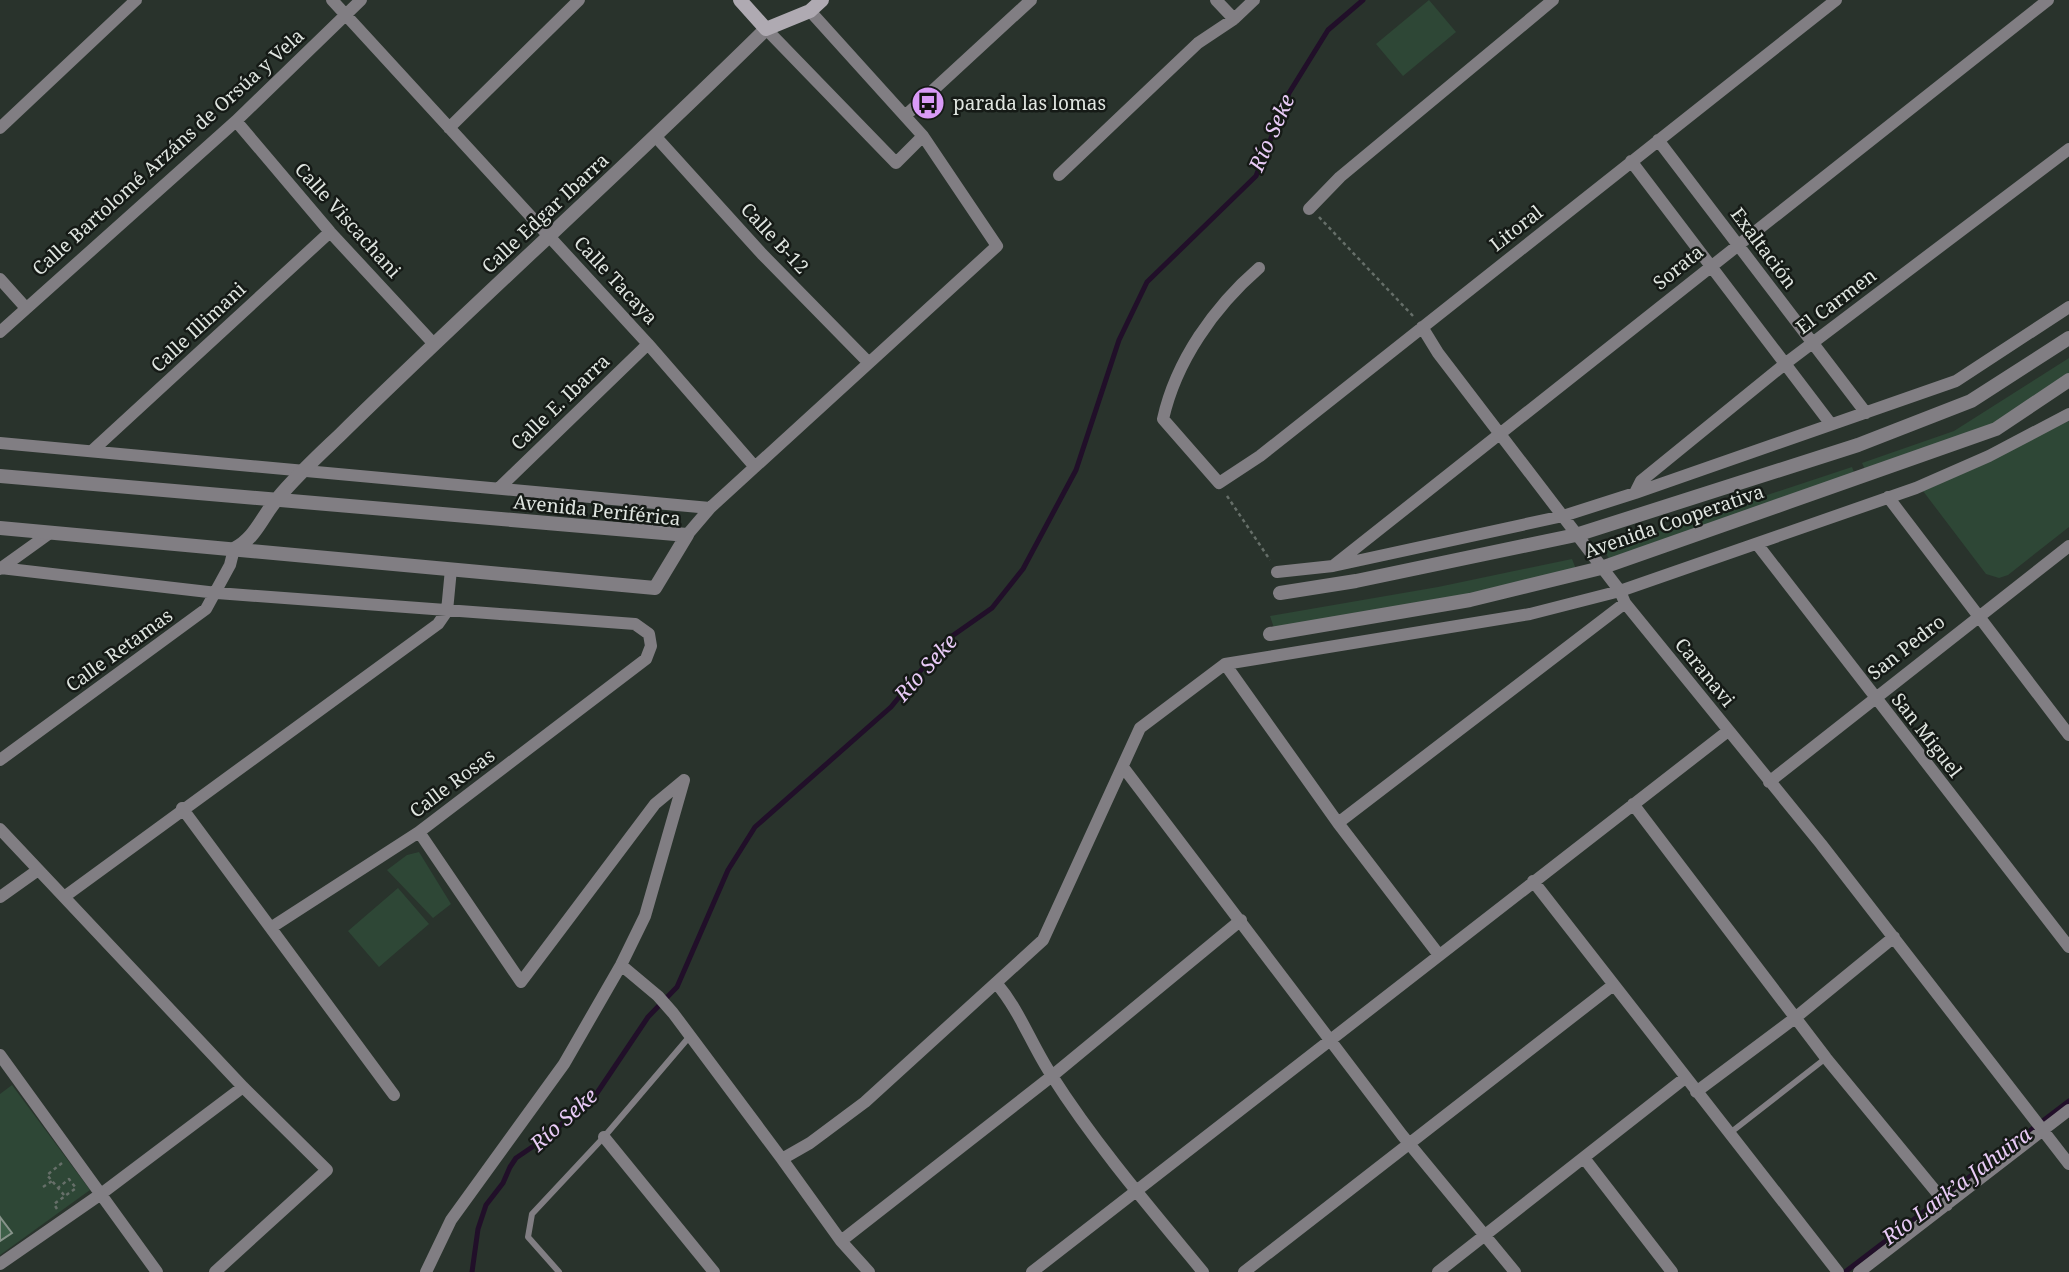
<svg xmlns="http://www.w3.org/2000/svg" width="2069" height="1272" font-family="'Noto Serif',serif">
  <rect width="100%" height="100%" fill="#29332c"/>
  <path fill="#2e4736" d="M1429 0 1456 32 1403 76 1376 44Z
    M2069 358V379L1993 429 1868 476 1862 463 1954 431Z
    M2069 421V527L2008 575 1999 578 1986 574 1923 491Z
    M1852 467 1857 480 1610 561 1604 549Z
    M1572 559 1578 574 1442 604 1274 628 1270 616 1438 587Z
    M419 852 451 904 433 918 387 870 407 855Z
    M398 888 429 924 379 967 348 931Z
    M12 1085 90 1190 0 1255V1094Z"/>
  <g fill="none" stroke-linecap="round" stroke-linejoin="round">
    <path stroke="#210f29" stroke-width="5" d="M472 1272 478 1229 486 1205 503 1183 510 1167 516 1158 547 1137 597 1093 648 1017 677 987 728 870 755 827 891 707 945 641 992 608 1023 569 1076 470 1119 340 1147 282 1256 176 1289 93 1328 30 1363 0
      M1845 1272 2069 1101"/>
  </g>
  <path fill="#3d5f48" stroke="#87938a" stroke-width="2" d="M0 1217 12 1233 0 1241Z"/>
  <g fill="none" stroke-linecap="round" stroke-linejoin="round">
    <path stroke="#666f69" stroke-width="2.5" stroke-dasharray="3.5 3.5" stroke-linecap="butt" d="M1319 217 1413 316
      M1227 496 1270 560
      M62 1163 47 1175 64 1195
      M43 1187 52 1181
      M57 1209 54 1204 76 1188 69 1179 58 1188"/>
    <path stroke="#817e83" stroke-width="6" d="M1730 1133 1826 1058
      M559 1272 528 1237 532 1214 604 1137 690 1036"/>
    <path stroke="#817e83" stroke-width="12" d="M332 0 648 344 755 467
      M1216 0 1234 19
      M766 29 896 163 923 136
      M905 116 1031 0
      M236 121 330 232 433 343
      M0 128 136 0
      M449 128 579 0
      M656 137 762 254 869 363
      M1658 140 1866 413
      M1631 161 1830 423
      M1059 175 1198 43 1234 19 1254 0
      M1309 209 1340 177 1553 0
      M1259 268C1214 307 1176 361 1163 419L1219 483 1260 456 1836 0
      M0 279 26 308
      M1422 327 1438 353 1620 591 1625 603 1821 844 2069 1164
      M0 332 236 121 361 0
      M0 443 710 508
      M93 450 330 232
      M499 488 648 344
      M1635 493 1641 481 1786 363 2069 149
      M1888 497 2069 735
      M687 535 710 508 997 246 923 136 810 11
      M1757 544 2069 947
      M1333 566 2048 0
      M0 568 217 593 635 624 649 634 651 646 646 659 419 832 272 927
      M0 569 50 533
      M1277 572 1333 566 1563 516 1635 493 1956 381 2069 307
      M1225 664 1338 823 1439 955
      M0 760 206 609 230 565 234 549
      M1123 767 1402 1135 1515 1272
      M1769 782 2069 546
      M1633 804 1826 1058 1947 1205
      M182 808 394 1095
      M1338 823 1625 603
      M0 829 243 1087 327 1170 215 1272
      M419 832 521 982 655 804 684 780
      M1533 881 1838 1272
      M0 897 38 870
      M64 897 438 624 447 611 451 569
      M621 965 658 996 673 1013 782 1159 810 1143 865 1102 1043 940 1140 728 1225 664 1530 614 1620 591 1916 488 1989 456 2069 414
      M997 984C1020 1011 1032 1046 1052 1076 1096 1145 1151 1209 1203 1272
      M0 1055 157 1272
      M1696 1092 1795 1018 1894 937
      M604 1137 714 1272
      M1584 1158 1672 1272
      M782 1159 841 1241 869 1272
      M841 1241 1052 1076 1241 920
      M0 1264 101 1194 243 1087
      M426 1272 451 1220 564 1064 621 965 645 916 684 780
      M1032 1272 1728 731
      M1244 1272 1612 986
      M1438 1272 1685 1078
      M1859 1272 2069 1110"/>
    <path stroke="#817e83" stroke-width="14" d="M0 476 687 535 655 588 0 528
      M234 549C256 538 262 516 278 498 297 475 319 455 341 434 481 297 627 166 766 29
      M1280 593 1356 581 1576 535 1858 445 1971 401 2069 338
      M1270 634 1470 600 1601 568 1996 429 2069 380"/>
    <path stroke="#afaab2" stroke-width="14" d="M740 0 766 29 810 11 822 0"/>
  </g>
  <defs>
    <symbol id="bus-disc" viewBox="-11 -11 22 22"><circle r="9.5" fill="#d99af7" stroke="#151a16"/><path d="M-5-6H5V4H4V6H2V4H-2V6H-4V4H-5ZM-3.5-4V0h7V-4ZM-3.5 1.2v1.5H-2V1.2ZM2 1.2v1.5H3.5V1.2Z" fill="#111"/></symbol>
  </defs>
  <g fill-rule="evenodd">
    <use href="#bus-disc" x="909" y="84" width="38" height="38"/>
  </g>
  <g text-anchor="middle" stroke-width="5" stroke-linejoin="round" paint-order="stroke">
    <g font-size="19" fill="#e0e6e1" stroke="#151a16" text-anchor="start">
      <text x="953" y="110">parada las lomas</text>
    </g>
    <g font-size="19" fill="#e0e6e1" stroke="#151a16">
      <text transform="translate(168 152) rotate(-42)" y="7">Calle Bartolomé Arzáns de Orsúa y Vela</text>
      <text transform="translate(545 213) rotate(-43)" y="7">Calle Edgar Ibarra</text>
      <text transform="translate(348 220) rotate(48)" y="7">Calle Viscachani</text>
      <text transform="translate(1516 228) rotate(-38)" y="7">Litoral</text>
      <text transform="translate(775 238) rotate(47)" y="7">Calle B-12</text>
      <text transform="translate(1764 248) rotate(53)" y="7">Exaltación</text>
      <text transform="translate(1678 267) rotate(-39)" y="7">Sorata</text>
      <text transform="translate(616 280) rotate(47)" y="7">Calle Tacaya</text>
      <text transform="translate(1836 301) rotate(-37)" y="7">El Carmen</text>
      <text transform="translate(198 327) rotate(-43)" y="7">Calle Illimani</text>
      <text transform="translate(560 402) rotate(-44)" y="7">Calle E. Ibarra</text>
      <text transform="translate(597 510) rotate(6)" y="7">Avenida Periférica</text>
      <text transform="translate(1674 521) rotate(-19)" y="7">Avenida Cooperativa</text>
      <text transform="translate(1906 647) rotate(-38)" y="7">San Pedro</text>
      <text transform="translate(119 650) rotate(-36)" y="7">Calle Retamas</text>
      <text transform="translate(1705 672) rotate(51)" y="7">Caranavi</text>
      <text transform="translate(1927 735) rotate(52)" y="7">San Miguel</text>
      <text transform="translate(452 783) rotate(-37)" y="7">Calle Rosas</text>
    </g>
    <g font-size="21" font-style="italic" fill="#e9cbf7" stroke="#151a16">
      <text transform="translate(1272 133) rotate(-66)" y="7">Río Seke</text>
      <text transform="translate(926 668) rotate(-48)" y="7">Río Seke</text>
      <text transform="translate(564 1120) rotate(-42)" y="7">Río Seke</text>
      <text transform="translate(1957 1186) rotate(-37)" y="7">Río Lark’a Jahuira</text>
    </g>
  </g>
</svg>
